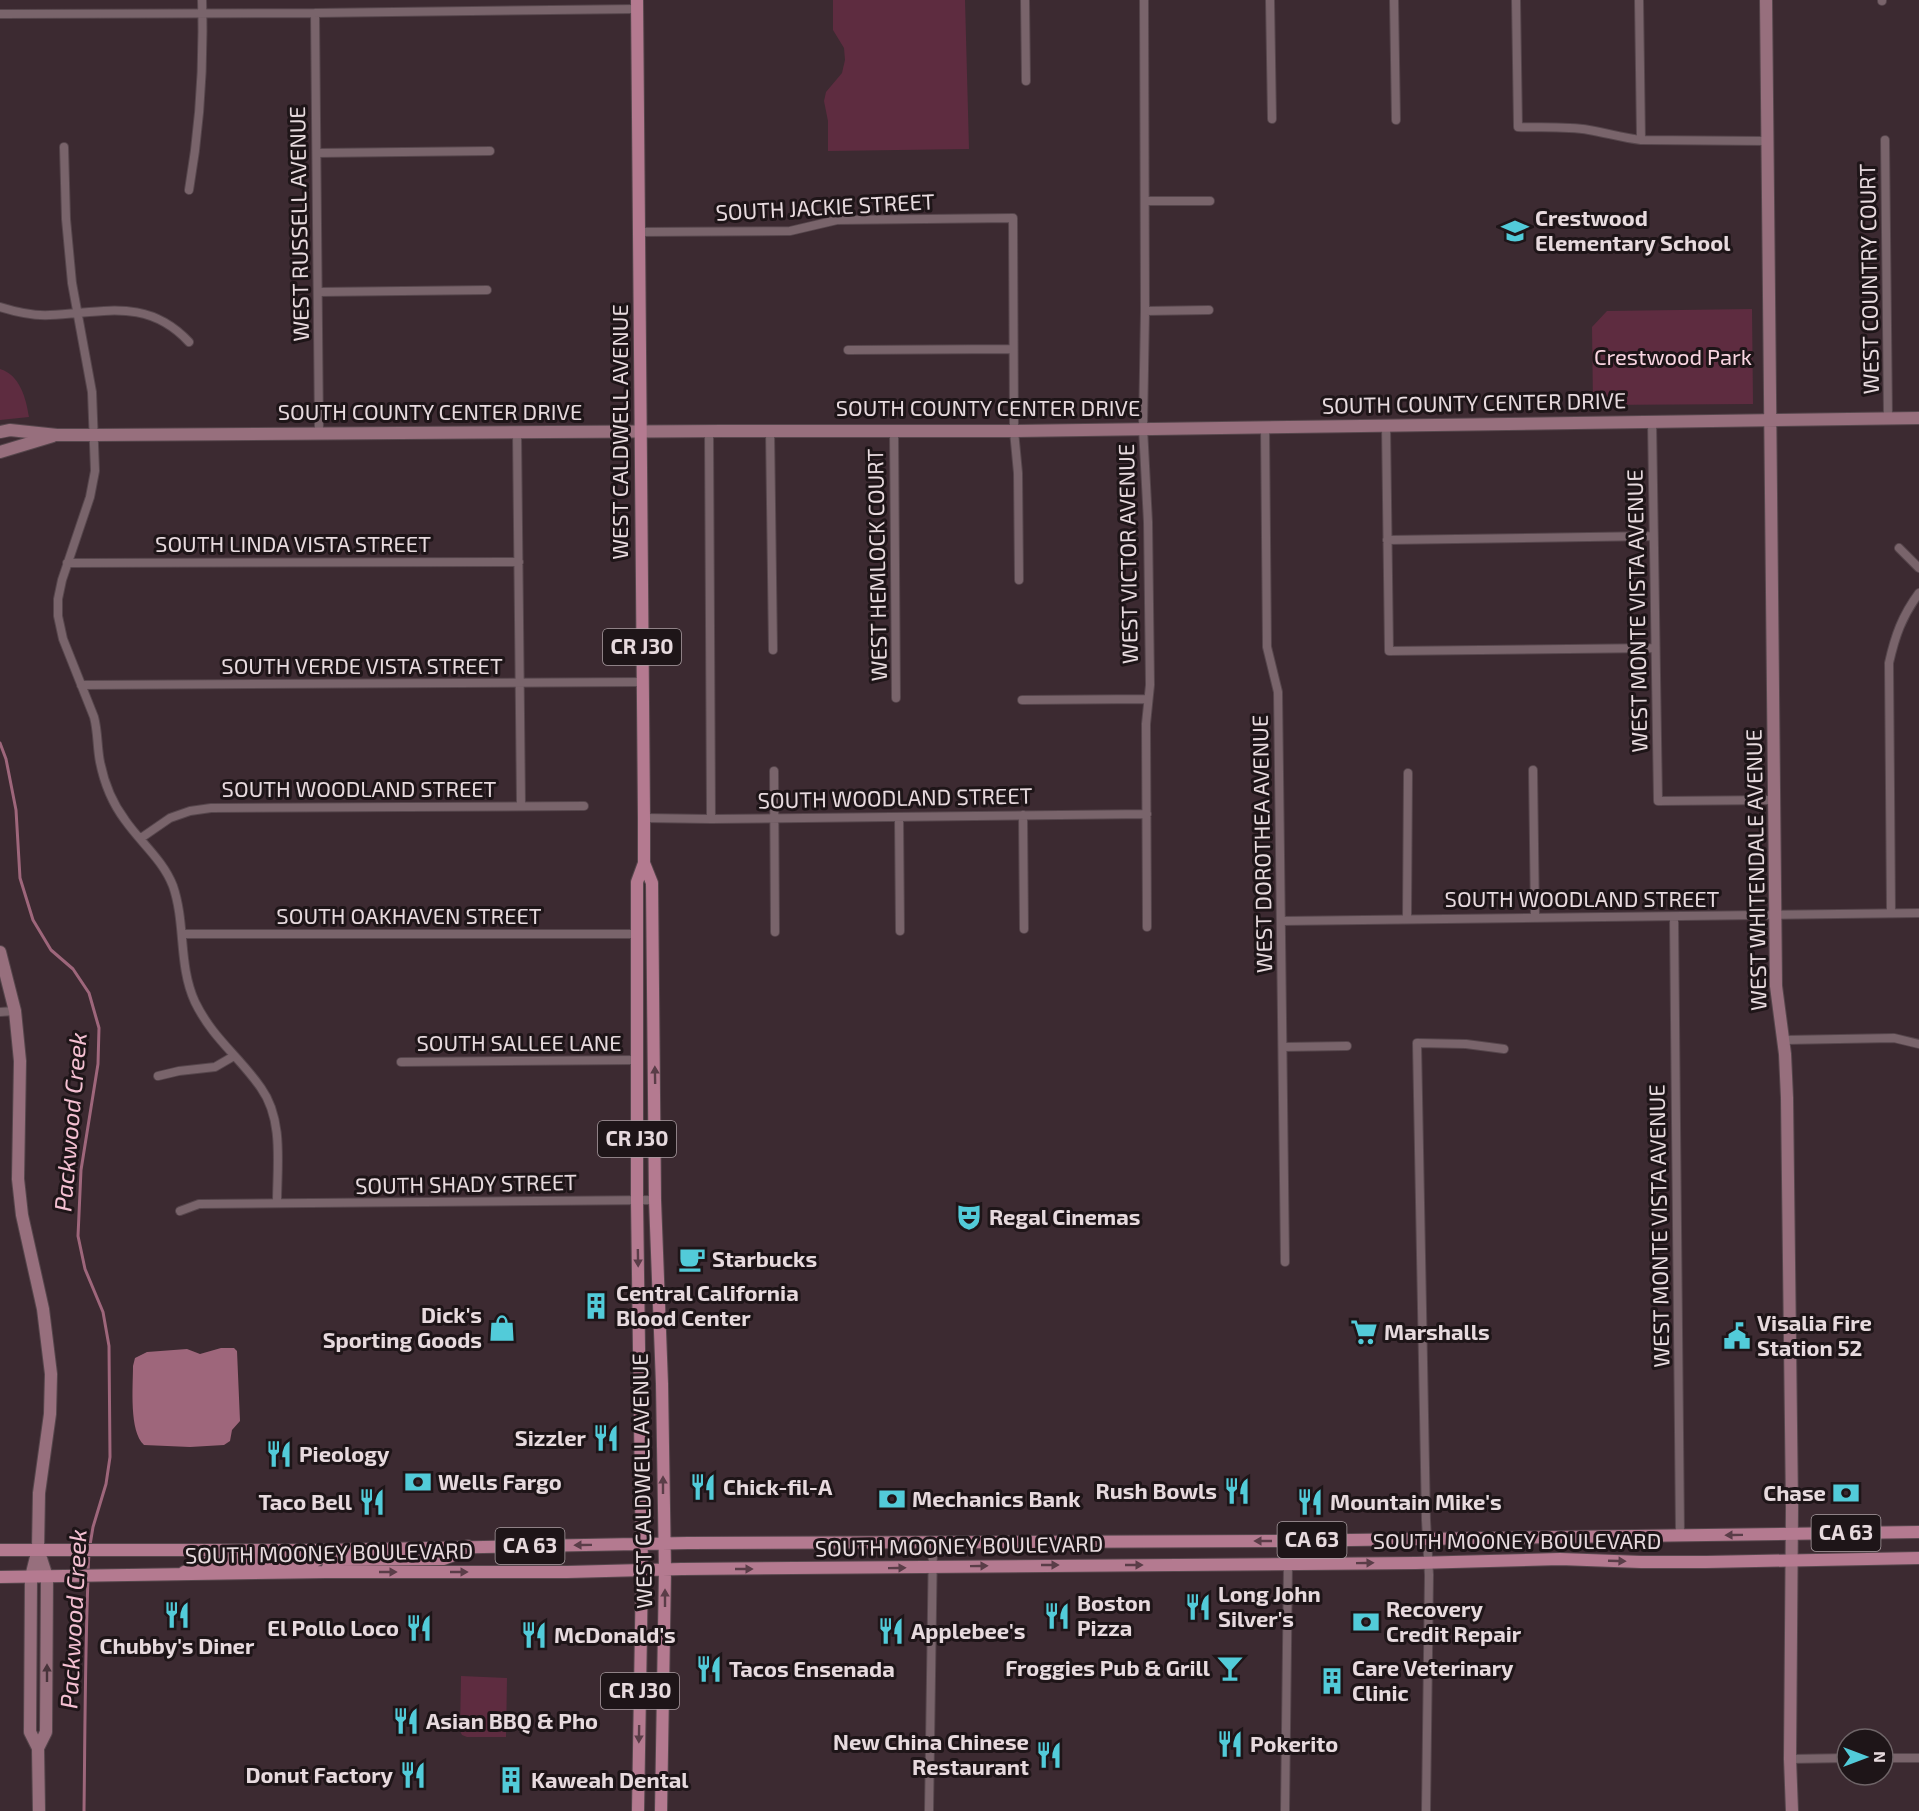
<svg xmlns="http://www.w3.org/2000/svg" width="1919" height="1811" font-family="'Exo 2',sans-serif">
  <rect width="100%" height="100%" fill="#3c2a31"/>
  <path fill="#5e2c40" d="M833 0H965L969 149 828 151V121L824 101 826 92 842 73 845 60 844 48 833 30Z
    M1752 309 1753 404 1593 405 1592 327 1607 311Z
    M0 369C20 375 26 398 29 417L0 420Z
    M461 1676 507 1678 506 1737H467L462 1735 460 1731Z"/>
  <path fill="#9e667b" d="M221 1348H234L237 1351 240 1421 232 1430 230 1441 224 1445 190 1447 144 1445C129 1431 133 1387 133 1366L135 1358 147 1352 187 1349 200 1354Z"/>
  <g fill="none" stroke-linecap="round" stroke-linejoin="round">
    <path stroke="#9e667b" stroke-width="3" d="M0 743 6 759 16 810 20 878 33 920 51 950 73 969 89 993 99 1028 98 1064 81 1170 78 1236 85 1269 103 1312 109 1346 110 1457 106 1484 93 1527 90 1545
      M88 1572 89 1552
      M84 1811C85 1734 85 1656 88 1579"/>
    <defs>
      <path id="street" d="M1025 0 1026 81
        M1144 0 1145 311 1143 428 1148 522 1150 685 1146 724 1147 927
        M1270 0 1272 119
        M1394 0 1396 120
        M1516 0 1518 127C1541 128 1566 126 1589 130 1607 133 1623 138 1641 140L1767 141
        M1639 0 1641 140
        M1882 0V1
        M315 13 319 433
        M0 14 315 13 637 9
        M1885 140 1888 418
        M64 147 66 219 72 283 92 392 95 471 90 497 62 580 58 599V616L63 639 94 717C98 732 97 747 100 762 104 782 113 804 125 820 141 843 163 860 173 886 186 924 178 965 195 1002 213 1039 239 1056 261 1088 284 1120 277 1166 277 1203
        M317 153 490 151
        M189 190C200 127 204 64 202 0
        M1145 201H1210
        M639 232 790 231 837 220 1013 218 1014 431 1018 473 1019 580
        M319 292 487 290
        M0 307C16 312 33 316 50 315 103 313 147 297 189 342
        M1145 311 1209 310
        M848 350 1013 349
        M1652 421 1658 801 1775 800
        M1386 425 1389 651 1655 648
        M1265 427 1267 647 1278 692 1285 1262
        M770 430 773 650
        M709 431 711 819
        M894 431 896 698
        M517 433 521 806
        M1387 540 1653 536
        M1899 548 1919 568
        M67 563 519 562
        M81 685 642 682
        M1022 700 1148 699
        M1533 770 1535 917
        M774 771 775 932
        M1023 815 1024 929
        M899 817 900 931
        M644 818 711 819 1147 814
        M141 838 170 818 190 811 211 808 584 806
        M1891 913 1889 663C1895 636 1902 616 1919 593
        M1674 917 1680 1535
        M1407 918 1408 773
        M1282 921 1919 913
        M182 934H637
        M0 1012 15 1011
        M1784 1040 1894 1038 1919 1044
        M1283 1047 1347 1046
        M401 1062 636 1060
        M158 1076 179 1071 215 1067 234 1056
        M180 1211 199 1204 655 1200
        M1883 1758H1919
        M1790 1759 1847 1758
        M929 1811 933 1542
        M1285 1811 1288 1564
        M1426 1811 1429 1575 1426 1520 1417 1043 1466 1044 1504 1049"/>
      <path id="secondary" d="M1766 0 1776 986 1785 1054 1787 1098 1792 1507 1790 1759 1792 1811
        M0 432 10 430 57 435H94L722 431H1014L1919 418
        M0 452 53 436
        M0 952 15 1011 20 1061 18 1179 22 1215 43 1309 51 1374 50 1414 39 1493 38 1549 31 1577 30 1732 38 1748 39 1811
        M38 1549 47 1577 46 1732 38 1748"/>
      <path id="primary" d="M637 0 644 818V863L637 882V1200L642 1570 638 1811
        M644 863 652 883 655 1200 662 1384 665 1570 661 1811
        M0 1550H325L688 1543 1281 1541 1919 1532
        M184 1572 208 1562 315 1561 321 1558 325 1550
        M326 1572 329 1565 336 1560 443 1559 454 1555 468 1546
        M0 1577 326 1572H567L682 1569 1416 1563 1560 1559 1641 1562H1706L1919 1558"/>
    </defs>
    <use href="#street" stroke="#56464c" stroke-width="10"/>
    <use href="#secondary" stroke="#56464c" stroke-width="14"/>
    <use href="#primary" stroke="#56464c" stroke-width="14"/>
    <use href="#street" stroke="#79646b" stroke-width="8"/>
    <use href="#secondary" stroke="#976f7d" stroke-width="12"/>
    <use href="#primary" stroke="#b47a90" stroke-width="12"/>
  </g>
  <defs><path id="oneway-solid" d="M-6-.8H1V-3.2L6.5 0L1 3.2V.8H-6Z" transform="scale(1.5)"/></defs>
  <g fill="#5a3d48">
    <use href="#oneway-solid" transform="translate(655 1075) rotate(-91)"/>
    <use href="#oneway-solid" transform="translate(638 1258) rotate(89)"/>
    <use href="#oneway-solid" transform="translate(663 1485) rotate(-90)"/>
    <use href="#oneway-solid" transform="translate(1734 1535) rotate(179)"/>
    <use href="#oneway-solid" transform="translate(1263 1541) rotate(180)"/>
    <use href="#oneway-solid" transform="translate(583 1545) rotate(179)"/>
    <use href="#oneway-solid" transform="translate(1617 1561) rotate(2)"/>
    <use href="#oneway-solid" transform="translate(1365 1563) rotate(-1)"/>
    <use href="#oneway-solid" transform="translate(1050 1565)"/>
    <use href="#oneway-solid" transform="translate(1134 1565)"/>
    <use href="#oneway-solid" transform="translate(979 1566) rotate(-1)"/>
    <use href="#oneway-solid" transform="translate(897 1568) rotate(-1)"/>
    <use href="#oneway-solid" transform="translate(744 1569)"/>
    <use href="#oneway-solid" transform="translate(388 1572)"/>
    <use href="#oneway-solid" transform="translate(459 1572)"/>
    <use href="#oneway-solid" transform="translate(665 1598) rotate(-90)"/>
    <use href="#oneway-solid" transform="translate(639 1734) rotate(91)"/>
  </g>
  <use fill="#48343b" href="#oneway-solid" transform="translate(47 1673) rotate(-90)"/>
  <defs>
    <symbol id="school-bare" viewBox="-9 -9 18 18"><path d="M0-5L7-2L0 1L-7-2ZM-4 1L0 2.5L4 1V4Q0 6-4 4Z" fill="#52cbd9" stroke="#1e1518" stroke-width="2.5" paint-order="stroke"/></symbol>
    <symbol id="theatre-bare" viewBox="-9 -9 18 18"><path d="M-5-5.5Q0-4 5-5.5V0Q5 5 0 6Q-5 5-5 0ZM-3.3-2.5H-1v1.5H-3.3ZM1-2.5H3.3v1.5H1ZM-2.8 1Q0 5.5 2.8 1Z" fill="#52cbd9" stroke="#1e1518" stroke-width="2.5" paint-order="stroke"/></symbol>
    <symbol id="cafe-bare" viewBox="-9 -9 18 18"><path d="M-5.5-4.5H6V0H3Q3 3.5 0 3.5H-2.5Q-5.5 3.5-5.5 0ZM3-3.2v2h1.7v-2ZM-6 4.5H4V6H-6Z" fill="#52cbd9" stroke="#1e1518" stroke-width="2.5" paint-order="stroke"/></symbol>
    <symbol id="building-bare" viewBox="-9 -9 18 18"><path d="M-4-6H4V6H1V3H-1V6H-4ZM-2.5-4.3h1.7v1.8h-1.7ZM.8-4.3h1.7v1.8H.8ZM-2.5-1h1.7V.8h-1.7ZM.8-1h1.7V.8H.8Z" fill="#52cbd9" stroke="#1e1518" stroke-width="2.5" paint-order="stroke"/></symbol>
    <symbol id="shop-bare" viewBox="-9 -9 18 18"><path d="M-5-2.5h2.3a2.7 3.5 0 0 1 5.4 0H5L5.5 6h-11ZM-1.5-2.5h3a1.5 2.3 0 0 0-3 0Z" fill="#52cbd9" stroke="#1e1518" stroke-width="2.5" paint-order="stroke"/></symbol>
    <symbol id="supermarket-bare" viewBox="-9 -9 18 18"><path d="M-6-5.5h2.5l.6 2H6L4.5 2H-2.5L-4.4-4H-6ZM-1.5 3.2a1.3 1.3 0 1 0 .1 0ZM3 3.2a1.3 1.3 0 1 0 .1 0Z" fill="#52cbd9" stroke="#1e1518" stroke-width="2.5" paint-order="stroke"/></symbol>
    <symbol id="civic-bare" viewBox="-9 -9 18 18"><path d="M-.6-6.5H3V-4.5H.6V-3L4-1V1h2V6H-6V1h2V-1L-.6-3ZM-1.2 2.5V6h2.4V2.5Z" fill="#52cbd9" stroke="#1e1518" stroke-width="2.5" paint-order="stroke"/></symbol>
    <symbol id="restaurant-bare" viewBox="-9 -9 18 18"><path d="M-5-6h1v4h1v-4h1v4h1v-4h1v5L-1.5 .5V6h-2V.5L-5-1ZM5-6V6H3V1.5H1.5Q1.5-4 5-6Z" fill="#52cbd9" stroke="#1e1518" stroke-width="2.5" paint-order="stroke"/></symbol>
    <symbol id="bank-bare" viewBox="-9 -9 18 18"><path d="M-6-4H6V4H-6ZM0-2.3a2.3 2.3 0 1 0 0 4.6a2.3 2.3 0 1 0 0-4.6Z" fill="#52cbd9" stroke="#1e1518" stroke-width="2.5" paint-order="stroke"/></symbol>
    <symbol id="bar-bare" viewBox="-9 -9 18 18"><path d="M-6-5H6L.8 .8V4.5H3.5V6h-7V4.5H-.8V.8Z" fill="#52cbd9" stroke="#1e1518" stroke-width="2.5" paint-order="stroke"/></symbol>
  </defs>
  <g fill-rule="evenodd">
    <use href="#school-bare" x="1496" y="212" width="38" height="38"/>
    <use href="#theatre-bare" x="950" y="1198" width="38" height="38"/>
    <use href="#cafe-bare" x="673" y="1240" width="38" height="38"/>
    <use href="#building-bare" x="577" y="1287" width="38" height="38"/>
    <use href="#shop-bare" x="483" y="1309" width="38" height="38"/>
    <use href="#supermarket-bare" x="1345" y="1313" width="38" height="38"/>
    <use href="#civic-bare" x="1718" y="1317" width="38" height="38"/>
    <use href="#restaurant-bare" x="587" y="1419" width="38" height="38"/>
    <use href="#restaurant-bare" x="260" y="1435" width="38" height="38"/>
    <use href="#bank-bare" x="399" y="1463" width="38" height="38"/>
    <use href="#restaurant-bare" x="684" y="1468" width="38" height="38"/>
    <use href="#restaurant-bare" x="1218" y="1472" width="38" height="38"/>
    <use href="#bank-bare" x="1827" y="1474" width="38" height="38"/>
    <use href="#bank-bare" x="873" y="1480" width="38" height="38"/>
    <use href="#restaurant-bare" x="353" y="1483" width="38" height="38"/>
    <use href="#restaurant-bare" x="1291" y="1483" width="38" height="38"/>
    <use href="#restaurant-bare" x="1179" y="1588" width="38" height="38"/>
    <use href="#restaurant-bare" x="158" y="1596" width="38" height="38"/>
    <use href="#restaurant-bare" x="1038" y="1597" width="38" height="38"/>
    <use href="#bank-bare" x="1347" y="1603" width="38" height="38"/>
    <use href="#restaurant-bare" x="400" y="1609" width="38" height="38"/>
    <use href="#restaurant-bare" x="872" y="1612" width="38" height="38"/>
    <use href="#restaurant-bare" x="515" y="1616" width="38" height="38"/>
    <use href="#bar-bare" x="1211" y="1649" width="38" height="38"/>
    <use href="#restaurant-bare" x="690" y="1650" width="38" height="38"/>
    <use href="#building-bare" x="1313" y="1662" width="38" height="38"/>
    <use href="#restaurant-bare" x="387" y="1702" width="38" height="38"/>
    <use href="#restaurant-bare" x="1211" y="1725" width="38" height="38"/>
    <use href="#restaurant-bare" x="1030" y="1736" width="38" height="38"/>
    <use href="#restaurant-bare" x="394" y="1756" width="38" height="38"/>
    <use href="#building-bare" x="492" y="1761" width="38" height="38"/>
  </g>
  <g text-anchor="middle" stroke-width="6" stroke-linejoin="round" paint-order="stroke">
    <g fill="#1e1518" stroke="#ab9fa3" stroke-width="1.5">
      <rect x="603" y="629" width="78" height="36" rx="4.5"/>
      <rect x="598" y="1121" width="78" height="36" rx="4.5"/>
      <rect x="1811.5" y="1515" width="69" height="36" rx="4.5"/>
      <rect x="1277.5" y="1522" width="69" height="36" rx="4.5"/>
      <rect x="495.5" y="1528" width="69" height="36" rx="4.5"/>
      <rect x="601" y="1673" width="78" height="36" rx="4.5"/>
    </g>
    <g font-size="21" font-weight="bold" fill="#e7dade">
      <text x="642" y="654">CR J30</text>
      <text x="637" y="1146">CR J30</text>
      <text x="1846" y="1540">CA 63</text>
      <text x="1312" y="1547">CA 63</text>
      <text x="530" y="1553">CA 63</text>
      <text x="640" y="1698">CR J30</text>
    </g>
    <g font-size="22" fill="#e7dade" stroke="#1e1518">
      <text transform="translate(825 207) rotate(-3)" y="8">SOUTH JACKIE STREET</text>
      <text transform="translate(299 224) rotate(-91)" y="8">WEST RUSSELL AVENUE</text>
      <text transform="translate(1869 279) rotate(-91)" y="8">WEST COUNTRY COURT</text>
      <text transform="translate(1474 403) rotate(-1)" y="8">SOUTH COUNTY CENTER DRIVE</text>
      <text x="988" y="416">SOUTH COUNTY CENTER DRIVE</text>
      <text x="430" y="420">SOUTH COUNTY CENTER DRIVE</text>
      <text transform="translate(620 432) rotate(-90)" y="8">WEST CALDWELL AVENUE</text>
      <text x="293" y="552">SOUTH LINDA VISTA STREET</text>
      <text transform="translate(1128 554) rotate(-91)" y="8">WEST VICTOR AVENUE</text>
      <text transform="translate(877 565) rotate(-91)" y="8">WEST HEMLOCK COURT</text>
      <text transform="translate(1637 611) rotate(-91)" y="8">WEST MONTE VISTA AVENUE</text>
      <text x="362" y="674">SOUTH VERDE VISTA STREET</text>
      <text x="359" y="797">SOUTH WOODLAND STREET</text>
      <text transform="translate(895 798) rotate(-1)" y="8">SOUTH WOODLAND STREET</text>
      <text transform="translate(1262 844) rotate(-91)" y="8">WEST DOROTHEA AVENUE</text>
      <text transform="translate(1756 870) rotate(-91)" y="8">WEST WHITENDALE AVENUE</text>
      <text x="1582" y="907">SOUTH WOODLAND STREET</text>
      <text x="409" y="924">SOUTH OAKHAVEN STREET</text>
      <text x="519" y="1051">SOUTH SALLEE LANE</text>
      <text transform="translate(466 1184) rotate(-1)" y="8">SOUTH SHADY STREET</text>
      <text transform="translate(1659 1226) rotate(-91)" y="8">WEST MONTE VISTA AVENUE</text>
      <text transform="translate(642 1481) rotate(-91)" y="8">WEST CALDWELL AVENUE</text>
      <text x="1517" y="1549">SOUTH MOONEY BOULEVARD</text>
      <text transform="translate(959 1546) rotate(-1)" y="8">SOUTH MOONEY BOULEVARD</text>
      <text transform="translate(329 1553) rotate(-1)" y="8">SOUTH MOONEY BOULEVARD</text>
    </g>
    <g font-size="22" font-weight="bold" fill="#e7dade" stroke="#1e1518" text-anchor="start">
      <text x="1535" y="226">Crestwood<tspan x="1535" dy="25">Elementary School</tspan></text>
      <text x="989" y="1225">Regal Cinemas</text>
      <text x="712" y="1267">Starbucks</text>
      <text x="616" y="1301">Central California<tspan x="616" dy="25">Blood Center</tspan></text>
      <text x="482" y="1323" text-anchor="end">Dick's<tspan x="482" dy="25">Sporting Goods</tspan></text>
      <text x="1757" y="1331">Visalia Fire<tspan x="1757" dy="25">Station 52</tspan></text>
      <text x="1384" y="1340">Marshalls</text>
      <text x="586" y="1446" text-anchor="end">Sizzler</text>
      <text x="299" y="1462">Pieology</text>
      <text x="438" y="1490">Wells Fargo</text>
      <text x="723" y="1495">Chick-fil-A</text>
      <text x="1217" y="1499" text-anchor="end">Rush Bowls</text>
      <text x="1826" y="1501" text-anchor="end">Chase</text>
      <text x="912" y="1507">Mechanics Bank</text>
      <text x="352" y="1510" text-anchor="end">Taco Bell</text>
      <text x="1330" y="1510">Mountain Mike's</text>
      <text x="1218" y="1602">Long John<tspan x="1218" dy="25">Silver's</tspan></text>
      <text x="1077" y="1611">Boston<tspan x="1077" dy="25">Pizza</tspan></text>
      <text x="1386" y="1617">Recovery<tspan x="1386" dy="25">Credit Repair</tspan></text>
      <text x="399" y="1636" text-anchor="end">El Pollo Loco</text>
      <text x="911" y="1639">Applebee's</text>
      <text x="554" y="1643">McDonald's</text>
      <text x="177" y="1654" text-anchor="middle">Chubby's Diner</text>
      <text x="1210" y="1676" text-anchor="end">Froggies Pub &amp; Grill</text>
      <text x="1352" y="1676">Care Veterinary<tspan x="1352" dy="25">Clinic</tspan></text>
      <text x="729" y="1677">Tacos Ensenada</text>
      <text x="426" y="1729">Asian BBQ &amp; Pho</text>
      <text x="1029" y="1750" text-anchor="end">New China Chinese<tspan x="1029" dy="25">Restaurant</tspan></text>
      <text x="1250" y="1752">Pokerito</text>
      <text x="393" y="1783" text-anchor="end">Donut Factory</text>
      <text x="531" y="1788">Kaweah Dental</text>
    </g>
    <g font-size="22" fill="#f9d5e1" stroke="#1e1518">
      <text x="1673" y="365">Crestwood Park</text>
    </g>
    <g font-size="24" font-style="italic" fill="#f4c0d2" stroke="#1e1518">
      <text transform="translate(71 1122) rotate(-85)" y="8">Packwood Creek</text>
      <text transform="translate(74 1619) rotate(-87)" y="8">Packwood Creek</text>
    </g>
  </g>
  <g transform="translate(1865 1757) rotate(90)"><circle r="28" fill="#1e1518" stroke="#6e6467" stroke-width="1.5"/>
  <path d="M0-4.5L10 22L0 15L-10 22Z" fill="#52cbd9"/>
  <text y="-9" font-size="16" font-weight="bold" text-anchor="middle" fill="#e7dade">N</text>
  </g>
</svg>
